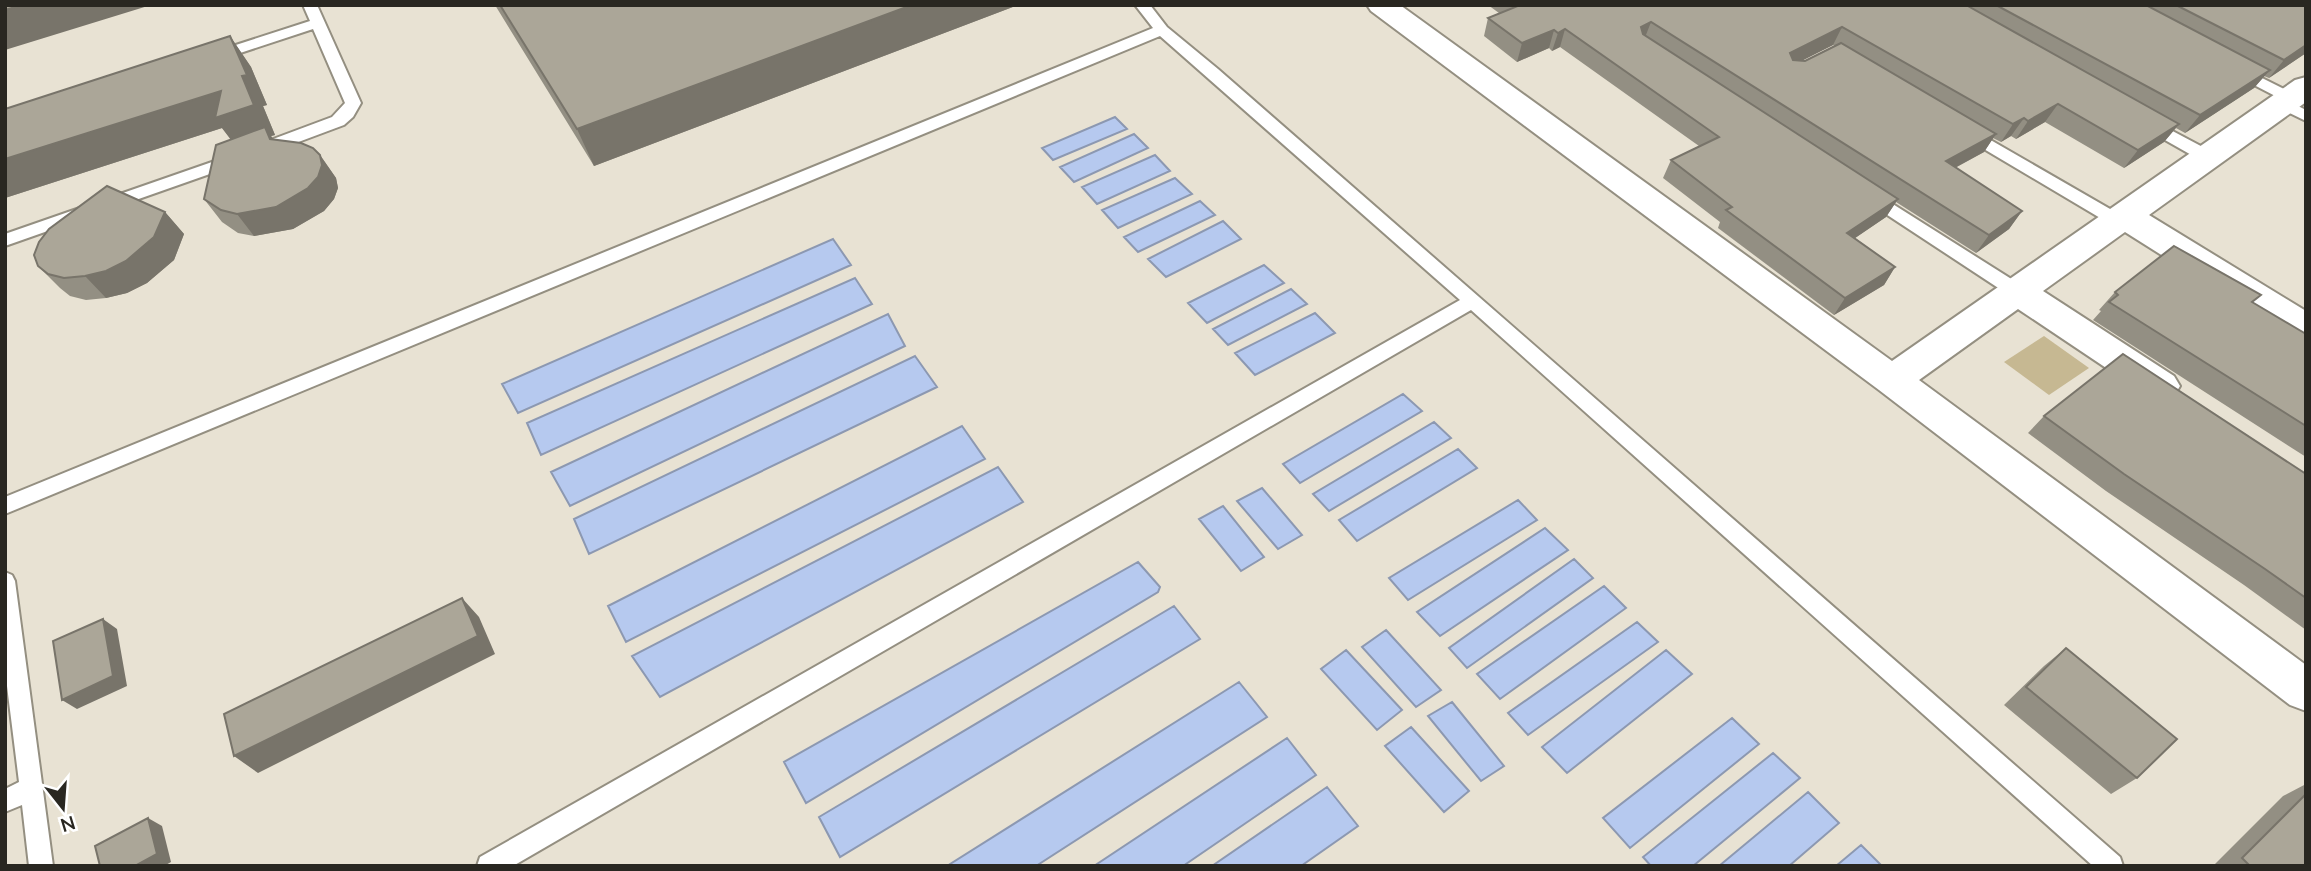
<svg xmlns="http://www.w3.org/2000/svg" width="2311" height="871" font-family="'Nunito Sans',sans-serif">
  <rect width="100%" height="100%" fill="#e8e2d3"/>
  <path fill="#c6b892" d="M2044 336 2089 368 2049 395 2004 362Z"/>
  <path fill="#b6c9ef" stroke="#8c98b1" stroke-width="2" d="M1115 117 1127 129 1053 160 1042 148Z
    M1134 134 1148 148 1074 182 1060 167Z
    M1155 155 1170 171 1097 204 1082 187Z
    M1175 178 1192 194 1118 228 1102 210Z
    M1200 201 1215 215 1138 252 1124 237Z
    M1223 221 1241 239 1166 277 1148 259Z
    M833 239 851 265 518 413 502 384Z
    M1264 265 1284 283 1207 323 1188 303Z
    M855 278 872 304 541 455 527 423Z
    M1291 289 1307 304 1228 345 1213 329Z
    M1315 313 1335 333 1255 375 1235 353Z
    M888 314 905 346 570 506 551 472Z
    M915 356 937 387 589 554 574 519Z
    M1403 394 1422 411 1300 483 1283 464Z
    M1434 422 1451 438 1329 511 1313 494Z
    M962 426 985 459 626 642 608 606Z
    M1458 449 1477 468 1357 541 1339 520Z
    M998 467 1023 502 660 697 632 656Z
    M1262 488 1302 535 1278 549 1237 501Z
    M1518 500 1537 520 1408 600 1389 578Z
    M1223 506 1264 557 1241 571 1199 519Z
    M1545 528 1568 550 1440 636 1417 612Z
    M1574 559 1593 578 1467 668 1449 648Z
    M1138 562 1160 587 1158 592 806 803 784 762Z
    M1604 586 1626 608 1500 699 1477 674Z
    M1174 606 1200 639 840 857 819 817Z
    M1637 622 1658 642 1528 735 1508 713Z
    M1386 630 1441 690 1416 707 1362 647Z
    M1346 650 1402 710 1377 730 1321 669Z
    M1666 650 1692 674 1567 773 1542 747Z
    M1239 682 1267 717 1036 866H947Z
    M1452 702 1504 766 1481 781 1428 716Z
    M1732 718 1759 744 1630 848 1603 818Z
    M1411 727 1469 791 1444 812 1385 746Z
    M1287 738 1316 775 1183 866H1094Z
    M1773 753 1800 778 1693 866H1651L1643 857Z
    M1327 787 1358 826 1301 866H1212Z
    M1808 792 1839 823 1789 866H1719Z
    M1861 845 1882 866H1836Z"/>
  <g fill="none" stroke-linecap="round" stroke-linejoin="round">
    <defs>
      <path id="lane" d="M303 5H317L361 103 353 117 344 125 269 153H257L255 149 257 145 332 117 345 103 313 29 216 61 209 56 211 53 310 21Z
        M1135 5H1150L1167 27 1218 69 2120 857 2123 866H2093L1471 310 513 866H477L480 857 1460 300 1160 36 5 514V497L1153 28Z
        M2236 65 2296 95 2299 98 2292 103 2306 110V121L2277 107 2274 104 2281 99 2231 73 2228 70Z
        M2148 118 2214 153 2216 157 2208 162 2202 161 2142 127 2140 123 2142 119Z
        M1968 127 2124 217 2126 221 2124 225H2112L1962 136 1960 132Z
        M235 154 243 159 241 163 5 246V234Z
        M1869 189 2024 287 2027 292 2024 297H2012L1863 199 1861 195Z
        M5 572 12 575 15 581 53 866H29L22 805 5 812V789L19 782 5 670Z"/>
      <path id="street" d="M1367 5H1400L1892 361 2295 80 2306 77V102L2149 215 2306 311V341L2293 338 2125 232 2043 291 2174 376 2180 386 2174 396 2161 400 2148 396 2018 309 1919 380 2306 665V711L2290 705 1879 390 1371 11Z"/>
    </defs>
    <use href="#lane" stroke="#948f81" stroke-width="4"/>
    <use href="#street" stroke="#948f81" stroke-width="4"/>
    <use href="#lane" fill="#fff" fill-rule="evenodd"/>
    <use href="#street" fill="#fff" fill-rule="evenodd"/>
  </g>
  <path fill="#938f83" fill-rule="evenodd" d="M495 5H1018L594 166Z
    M1488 5H2306V53L2269 78 2264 76 2254 88 2185 133 2176 128 2164 142 2124 168 2045 122 2016 139 2011 136 2001 142 1993 138 1984 152 1955 168 2022 211 2009 229 1976 253 1896 202 1886 217 1855 238 1895 267 1884 285 1834 315 1718 228 1720 222 1663 178 1671 160 1699 146 1560 47 1552 51 1549 48 1517 62 1484 36 1488 18 1499 13ZM1833 45 1835 46 1805 61 1802 60Z
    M230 36 251 67 267 105 263 106 275 135 271 136 274 140 320 155 336 178 338 188 334 199 324 211 293 229 254 236 238 233 222 222 204 199 231 139 222 128 5 198V109Z
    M165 212 184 234 174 260 147 283 127 293 106 298 86 300 70 296 60 288 38 266Z
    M2115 292 2253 303 2306 334V457L2093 320 2101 311 2099 310Z
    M2044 416 2306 474V630L2244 585 2106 491 2028 433Z
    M2066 648 2137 778 2111 794 2004 705 2044 666Z
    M2306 784V866H2213L2283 796Z"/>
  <path fill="#78746a" d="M22 5H151L5 50V10Z
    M912 5H1018L594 166 577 129Z
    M1651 22 1644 40 1641 27Z
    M1842 27 1833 45 1782 71 1790 53Z
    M1565 29 1560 47 1552 51 1558 33Z
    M1554 30 1549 48 1517 62 1522 43Z
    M230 36 251 67 267 105 263 106 275 135 271 136 281 150 237 148 222 128 5 198V159L242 76Z
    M2306 45V53L2269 78 2284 60Z
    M2270 70 2254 88 2185 133 2200 115Z
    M2058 104 2045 122 2016 139 2028 121Z
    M2024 118 2011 136 2001 142 2013 124Z
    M2179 124 2164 142 2124 168 2138 150Z
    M1996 134 1984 152 1934 179 1946 161Z
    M320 155 336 178 338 188 334 199 324 211 293 229 254 236 237 214Z
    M1898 199 1886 217 1836 251 1847 233Z
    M2022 211 2009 229 1976 253 1989 235Z
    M165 212 184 234 174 260 147 283 127 293 106 298 85 276Z
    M1895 267 1884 285 1834 315 1845 298Z
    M462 598 479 617 495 654 258 773 234 756Z
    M103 619 117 629 127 686 77 709 62 700Z
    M148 818 162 826 171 862 164 866H135Z"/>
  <path fill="#aba698" stroke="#78746a" stroke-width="2" d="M5 5H22L5 10Z
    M500 5H912L577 129Z
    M1517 5H1966L2179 124 2138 150 2058 104 2028 121 2024 118 2013 124 1842 27 1790 53 1793 60 1805 61 1841 43 1996 134 1946 161 2022 211 1989 235 1651 22 1641 27 1643 34 1898 199 1847 233 1895 267 1845 298 1726 210 1732 207 1671 160 1719 137 1565 29 1558 33 1554 30 1522 43 1488 18 1518 6Z
    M1996 5H2146L2270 70 2200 115Z
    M2176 5H2306V45L2284 60Z
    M230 36 247 75 242 76 254 105 215 118 221 91 5 159V109Z
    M265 127 270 139 301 143 313 148 320 155 322 165 318 177 308 188 276 207 237 214 221 210 204 199 216 145Z
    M107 186 165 212 154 237 126 261 106 271 85 276 64 278 48 274 38 266 34 255 39 242 49 229Z
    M2174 246 2261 295 2252 302 2306 334V426L2109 302 2118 295 2115 292Z
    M2123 354 2306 474V598L2265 569 2124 474 2044 416Z
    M462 598 478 636 234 756 224 714Z
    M103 619 113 676 62 700 53 641Z
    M2066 648 2177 739 2137 778 2026 687Z
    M2306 794V866H2250L2242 858Z
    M148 818 157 854 135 866H100L95 846Z"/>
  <rect width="2311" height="871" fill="none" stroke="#292721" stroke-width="14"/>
  <g transform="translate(63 808) rotate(163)" stroke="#ffffff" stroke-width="5" paint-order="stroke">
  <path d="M0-5L12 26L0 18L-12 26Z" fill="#292721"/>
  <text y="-10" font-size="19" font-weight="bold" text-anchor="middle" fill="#292721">N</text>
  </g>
</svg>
